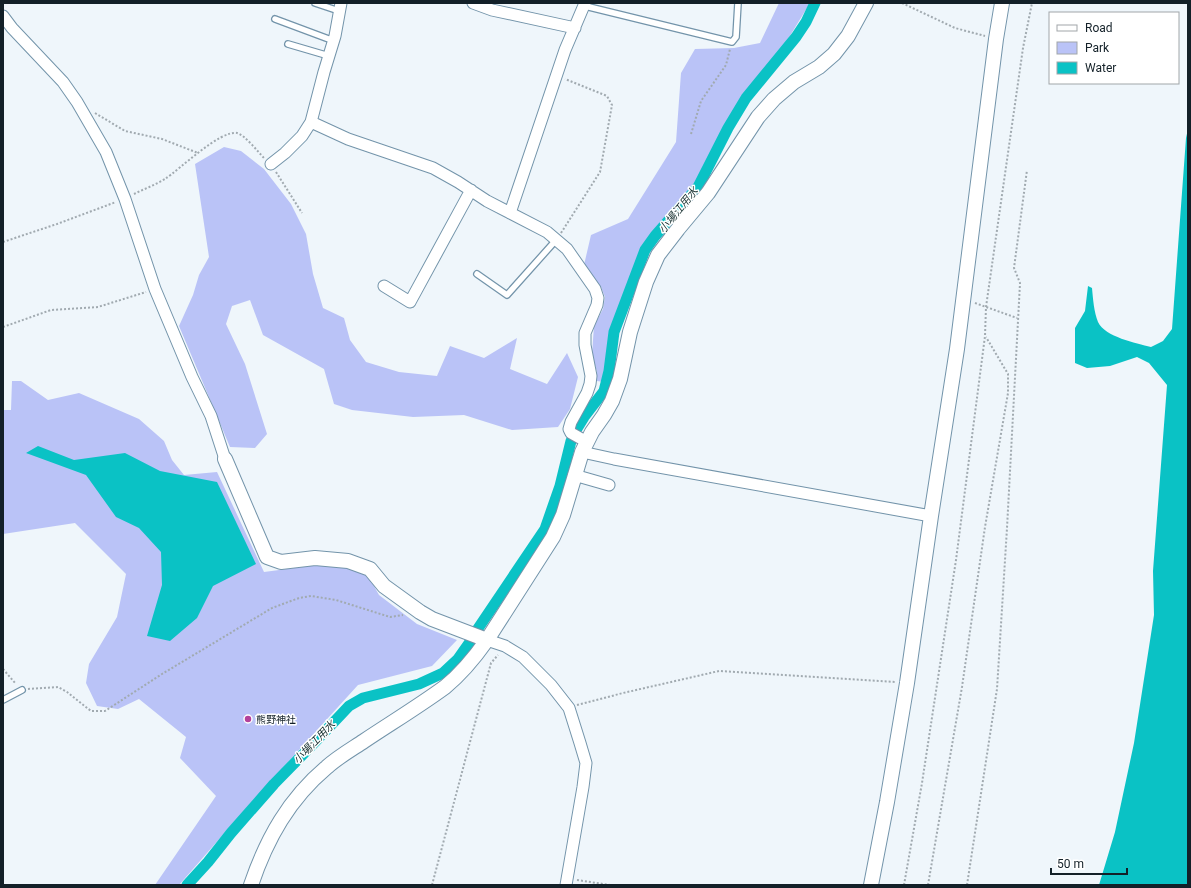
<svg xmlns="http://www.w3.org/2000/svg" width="1191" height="888" font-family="Roboto,'Noto Sans JP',sans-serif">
  <rect width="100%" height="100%" fill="#eff6fb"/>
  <path fill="#bac3f7" d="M779 3H810L780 52 744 98 727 127 696 185 652 233 642 250 609 337 607 363 604 382 597 381V372L592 355 593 340 594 326 603 309 605 297 601 287 584 265 591 235 628 219 676 142 681 73 695 49 734 48 760 43Z
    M224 147 241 151 264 169 291 204 306 234 313 274 323 308 344 318 350 340 366 362 399 372 437 376 450 346 484 358 517 338 510 369 547 384 567 353 578 377 570 409 558 427 512 430 464 415 413 417 352 410 334 404 324 369 263 335 250 300 232 306 226 324 245 364 267 434 255 448 230 447 179 326 193 295 199 275 209 257 195 164Z
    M12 381H21L48 400 79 393 139 419 164 441 172 460 184 475 217 472 264 572 317 565 365 570 379 595 417 624 457 640 432 666 358 685 249 805 179 885H155L216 796 180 758 186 737 139 699 118 709 97 706 86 683 89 664 117 617 126 574 75 523 3 534V410H11Z"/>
  <path fill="#0ac2c5" d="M1188 129V885H1099L1115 832 1134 743 1154 615 1153 571 1167 385 1149 363 1137 357 1110 366 1087 368 1075 363V328L1085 311 1088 286 1092 288C1093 299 1094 312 1098 322 1105 337 1136 343 1151 347L1163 341 1172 329 1186 138Z
    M38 446 74 460 125 453 160 471 217 482 256 564 213 586 197 618 170 641 147 636 162 585 161 552 139 528 116 517 86 475 26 453Z"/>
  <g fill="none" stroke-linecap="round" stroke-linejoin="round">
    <path stroke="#0ac2c5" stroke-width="11" d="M576 430 584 417 604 391 609 371 614 332 645 250 655 236 698 187 728 128 746 98 796 37 806 22 815 3
      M477 630 545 529 560 486 571 441
      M187 885 208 862 231 833 274 784 316 741 349 706 363 698 419 684 443 673 458 659 470 642"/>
    <defs>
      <path id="service" d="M315 3 339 11
        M585 6 732 42 736 37 738 3
        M275 19 334 41
        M288 44 329 56
        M477 274 507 295 557 239
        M3 700 22 690"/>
      <path id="minor" d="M473 3 492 10 575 28
        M3 16 12 28 63 82 77 102 106 152 125 199 155 289 192 377 211 416 225 459
        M311 122 348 139 433 168 458 182 487 201 547 232 567 249 595 289 598 298 597 305 585 333V345L591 376 590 384 587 393 571 422 569 429 571 433 587 442
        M271 164 285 153 302 136 311 122 324 72 335 36 341 3
        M510 213 565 50 585 3
        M384 286 410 302 471 190
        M582 452 614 459 931 516
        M574 475 609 485
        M487 640 505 646 523 657 551 685 569 708 580 743 586 763 583 787 566 885"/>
      <path id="tertiary" d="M225 459 267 557 281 562 315 558 348 561 370 569 384 586 420 612 432 619 487 640
        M251 885C267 838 289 799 327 767 338 757 352 749 364 741 391 723 419 706 445 687 461 674 475 657 487 640L553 537 563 515 582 452 592 432 604 415 612 401 620 379 630 332 646 282 658 255 678 229 708 193 758 117 774 99 794 82 819 67 834 54 848 36 866 3
        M871 885 887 802 907 683 931 516 957 349 996 39 1002 3"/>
    </defs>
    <use href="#service" stroke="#7394aa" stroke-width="8"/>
    <use href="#minor" stroke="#7394aa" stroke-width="13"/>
    <use href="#tertiary" stroke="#7394aa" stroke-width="16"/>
    <path stroke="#a1aab0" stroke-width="2" stroke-dasharray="2 2" stroke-linecap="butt" d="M902 3 955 28 985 36
      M95 113 125 131 162 139 198 153
      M691 134 701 101 726 65 730 49
      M276 172 302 213
      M134 194C144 189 155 185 165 179 180 169 220 130 237 133 245 135 258 152 264 158
      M561 233 600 172 612 105 607 96 565 79
      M3 242 57 224 116 202
      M975 303 1017 318
      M3 327 51 310 98 307 146 292
      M3 669 16 684
      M28 689 58 687 67 692 91 711H105L162 674 272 608 299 598 311 596 336 600 390 617 403 615
      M577 705 623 693 719 671 896 682
      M577 880 610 885
      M432 885 491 663 498 655
      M904 885 922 783 956 560 985 336 986 307 1023 48 1032 3
      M928 885 962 687 985 527 1008 393V374L986 337
      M967 885 997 689 1007 528 1020 283 1014 268 1027 170"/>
    <use href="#service" stroke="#fff" stroke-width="5.5"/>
    <use href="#minor" stroke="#fff" stroke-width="11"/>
    <use href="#tertiary" stroke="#fff" stroke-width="14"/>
  </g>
  <circle fill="#b4419b" stroke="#fff" stroke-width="1.5" cx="248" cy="719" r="4"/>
  <g text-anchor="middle" stroke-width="3" stroke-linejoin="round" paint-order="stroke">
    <g font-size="10" fill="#132028" stroke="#fff" text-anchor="start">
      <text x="256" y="723">熊野神社</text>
    </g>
    <g font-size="11" font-style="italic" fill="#193232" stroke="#fff">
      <text transform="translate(678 210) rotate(-51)" y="4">小場江用水</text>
      <text transform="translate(314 742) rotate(-46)" y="4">小場江用水</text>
    </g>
  </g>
  <rect width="1191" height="888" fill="none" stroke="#132028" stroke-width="8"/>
  <rect x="1049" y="12" width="130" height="72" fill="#ffffff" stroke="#a1a6a9"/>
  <rect x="1057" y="25" width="20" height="6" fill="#ffffff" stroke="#a1a6a9"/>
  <text x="1085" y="32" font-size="12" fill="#132028">Road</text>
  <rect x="1057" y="42" width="20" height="12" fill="#bac3f7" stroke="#a1a6a9"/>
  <text x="1085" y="52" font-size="12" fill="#132028">Park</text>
  <rect x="1057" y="62" width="20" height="12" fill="#0ac2c5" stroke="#a1a6a9"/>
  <text x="1085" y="72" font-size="12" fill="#132028">Water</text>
  <path d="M1051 868v6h76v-6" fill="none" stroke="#132028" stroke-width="2"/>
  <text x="1057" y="868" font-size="12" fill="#132028" stroke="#ffffff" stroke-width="3" paint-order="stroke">50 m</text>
</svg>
